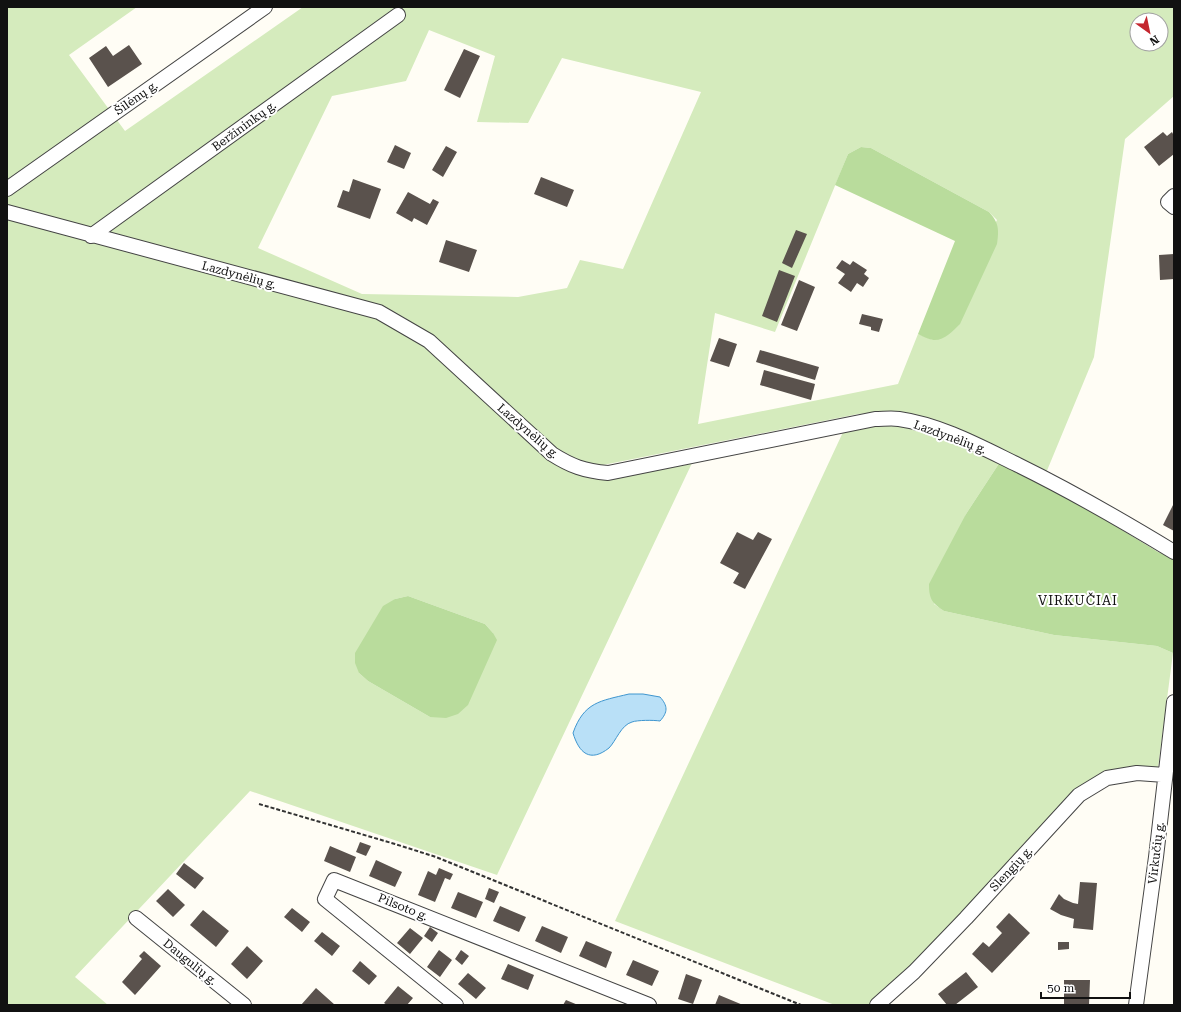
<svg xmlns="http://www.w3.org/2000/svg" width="1181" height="1012" font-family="'Roboto Serif',serif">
  <rect width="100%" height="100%" fill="#fffdf5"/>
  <path fill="#d5ebbd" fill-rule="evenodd" d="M7 7H137L69 55 125 131 303 7H1174V96L1125 139 1094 357 1046 473 887 412 858 414 603 465 583 464 567 456 544 441 433 339 405 318 382 306 7 206ZM1137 20H1161V44H1137ZM429 30 495 56 477 122 528 123 562 58 701 92 623 269 580 260 567 288 518 297 362 294 258 248 332 96 406 81ZM861 147 871 148 989 212 997 220 933 340 918 334 898 384 698 424 715 313 775 332 848 154Z
    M7 219 366 315 389 324 423 344 564 469 693 461 497 875 250 791 75 977 108 1005H7ZM408 596 485 624 493 633 430 717 368 681 359 673 395 599Z
    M889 426 910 427 943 437 1000 462 966 514 934 604 944 611 1054 635 1157 646 1173 653 1158 768 1105 773 1072 792 941 936 882 994 869 1005H835L615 921 844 430 862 427Z"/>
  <path fill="#b9dc9c" d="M861 147 871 148 989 212C999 223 999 229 997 244L960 324C953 331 944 341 933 340 928 339 922 336 918 334L955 241 835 185 848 154Z
    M1000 462 1099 516 1158 552 1174 559 1173 653 1157 646 1054 635 944 611C932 603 929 599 929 584L966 514Z
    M408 596 485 624 493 633 497 640 468 705 458 714 446 718 430 717 368 681 359 673 355 663V653L383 606 395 599Z"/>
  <path fill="#b9e0f7" stroke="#3f96cf" d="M629 694H643L660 697C668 706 668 712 660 721 654 720 637 720 632 722 621 725 616 741 609 748 590 763 579 753 573 733 584 702 600 701 629 694Z"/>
  <path fill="#5a524d" d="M129 45 142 64 108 87 89 58 106 46 113 56Z
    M464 49 480 56 460 98 444 90Z
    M1163 132 1167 136 1172 132 1174 136V154L1159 166 1144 147Z
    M395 145 411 153 404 169 387 162Z
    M446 146 457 152 443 177 432 170Z
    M541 177 574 190 567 207 534 194Z
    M353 179 381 189 370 219 337 207 343 190 349 192Z
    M408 192 430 204 433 199 439 202 427 225 414 218 412 222 396 213Z
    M796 230 807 234 792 268 782 263Z
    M446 240 477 250 469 272 439 262Z
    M1174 254V279L1160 280 1159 255Z
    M842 260 850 265 853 261 867 270 864 274 869 278 863 287 857 283 851 292 838 283 845 274 836 268Z
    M779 270 795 276 777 322 762 316Z
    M799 280 815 287 797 331 781 325Z
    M862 314 883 319 879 332 871 330V327L859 324Z
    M719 338 737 344 729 367 710 361Z
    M760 350 819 367 815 380 756 362Z
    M764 370 815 384 811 400 760 385Z
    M1174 503V531L1163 525Z
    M737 532 753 540 758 532 772 539 745 589 733 583 739 573 720 563Z
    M360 842 371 846 366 856 356 852Z
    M330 846 356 857 350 872 324 861Z
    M376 860 402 872 395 887 369 876Z
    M184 863 204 878 195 889 176 874Z
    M439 868 453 874 450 880 445 878 435 902 418 895 428 871 436 875Z
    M1080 882 1097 883 1093 930 1073 928 1074 919 1061 915 1050 909 1059 894 1064 899 1073 903 1078 904Z
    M489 888 499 892 494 903 485 899Z
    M168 889 185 905 173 917 156 901Z
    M458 892 483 902 476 918 451 908Z
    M500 906 526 917 519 932 493 921Z
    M292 908 310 922 302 932 284 917Z
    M203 910 229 931 216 947 190 925Z
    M1009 913 1030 933 992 973 972 954 983 942 989 947 1002 933 996 927Z
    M542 926 568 937 561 953 535 941Z
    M430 927 438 933 432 942 424 936Z
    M410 928 423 938 410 954 397 943Z
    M322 932 340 946 332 956 314 941Z
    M586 941 612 952 606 968 579 956Z
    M1058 942H1069V949L1058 950Z
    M247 946 263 961 247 979 231 964Z
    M439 950 452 960 440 977 427 967Z
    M461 950 469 956 462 965 455 959Z
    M144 951 161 966 135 995 122 982 142 959 139 956Z
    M633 960 659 971 652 986 626 975Z
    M360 961 377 976 369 985 352 971Z
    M508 964 534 975 528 990 501 979Z
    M966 972 978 987 955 1005H947L938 994Z
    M468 973 486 988 476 999 458 984Z
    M686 974 702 980 693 1004 678 999Z
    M1064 980H1090L1089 1005H1064Z
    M398 986 413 998 407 1005H387L384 1003Z
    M316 988 335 1005H301Z
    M719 995 743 1005H715Z
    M566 1000 578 1005H563Z"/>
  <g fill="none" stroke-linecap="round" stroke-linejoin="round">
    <defs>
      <path id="street" d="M7 189 265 7
        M1174 196 1168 202 1174 207
        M7 212 379 312 429 341 552 454C571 466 584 471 608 473L875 419C883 419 892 418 899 419 941 425 981 447 1018 465 1071 491 1123 521 1174 552
        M91 236 398 15
        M136 918 244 1005
        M456 1005 325 899 334 880 649 1005
        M877 1005 914 972 966 918 1079 795 1107 778 1137 773 1165 775
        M1136 1005 1156 857 1174 702"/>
    </defs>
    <use href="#street" stroke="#444" stroke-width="16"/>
    <path stroke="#333" stroke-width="2" stroke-dasharray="4 2" stroke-linecap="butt" d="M259 804 395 844 436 857 801 1005"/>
    <use href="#street" stroke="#fff" stroke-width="14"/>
  </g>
  <g text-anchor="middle" stroke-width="4" stroke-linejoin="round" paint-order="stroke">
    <g font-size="12" fill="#111" stroke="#fff">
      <text transform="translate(136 98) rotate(-35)" y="4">Šilėnų g.</text>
      <text transform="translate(244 126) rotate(-36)" y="4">Beržininkų g.</text>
      <text transform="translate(239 275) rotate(15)" y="4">Lazdynėlių g.</text>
      <text transform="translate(528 431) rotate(41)" y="4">Lazdynėlių g.</text>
      <text transform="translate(950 437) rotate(20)" y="4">Lazdynėlių g.</text>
      <text transform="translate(1156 853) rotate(-83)" y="4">Virkučių g.</text>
      <text transform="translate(1011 869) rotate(-47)" y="4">Slengių g.</text>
      <text transform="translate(403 907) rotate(22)" y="4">Pilsoto g.</text>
      <text transform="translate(190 962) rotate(39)" y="4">Daugulių g.</text>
    </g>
    <g font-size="13" letter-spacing="1" fill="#111" stroke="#fff">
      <text x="1078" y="605">VIRKUČIAI</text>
    </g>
  </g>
  <rect width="1181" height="1012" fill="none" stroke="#111111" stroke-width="16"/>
  <g transform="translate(1149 32) rotate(147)"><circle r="19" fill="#ffffff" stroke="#a0a0a0"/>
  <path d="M0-3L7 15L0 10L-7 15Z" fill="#c4262e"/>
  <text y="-6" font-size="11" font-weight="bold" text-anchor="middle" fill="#111111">N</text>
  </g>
  <path d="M1041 992v6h89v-6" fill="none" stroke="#111111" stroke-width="2"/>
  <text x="1047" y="992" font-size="12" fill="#111111" stroke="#ffffff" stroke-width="3" paint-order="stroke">50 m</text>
</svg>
